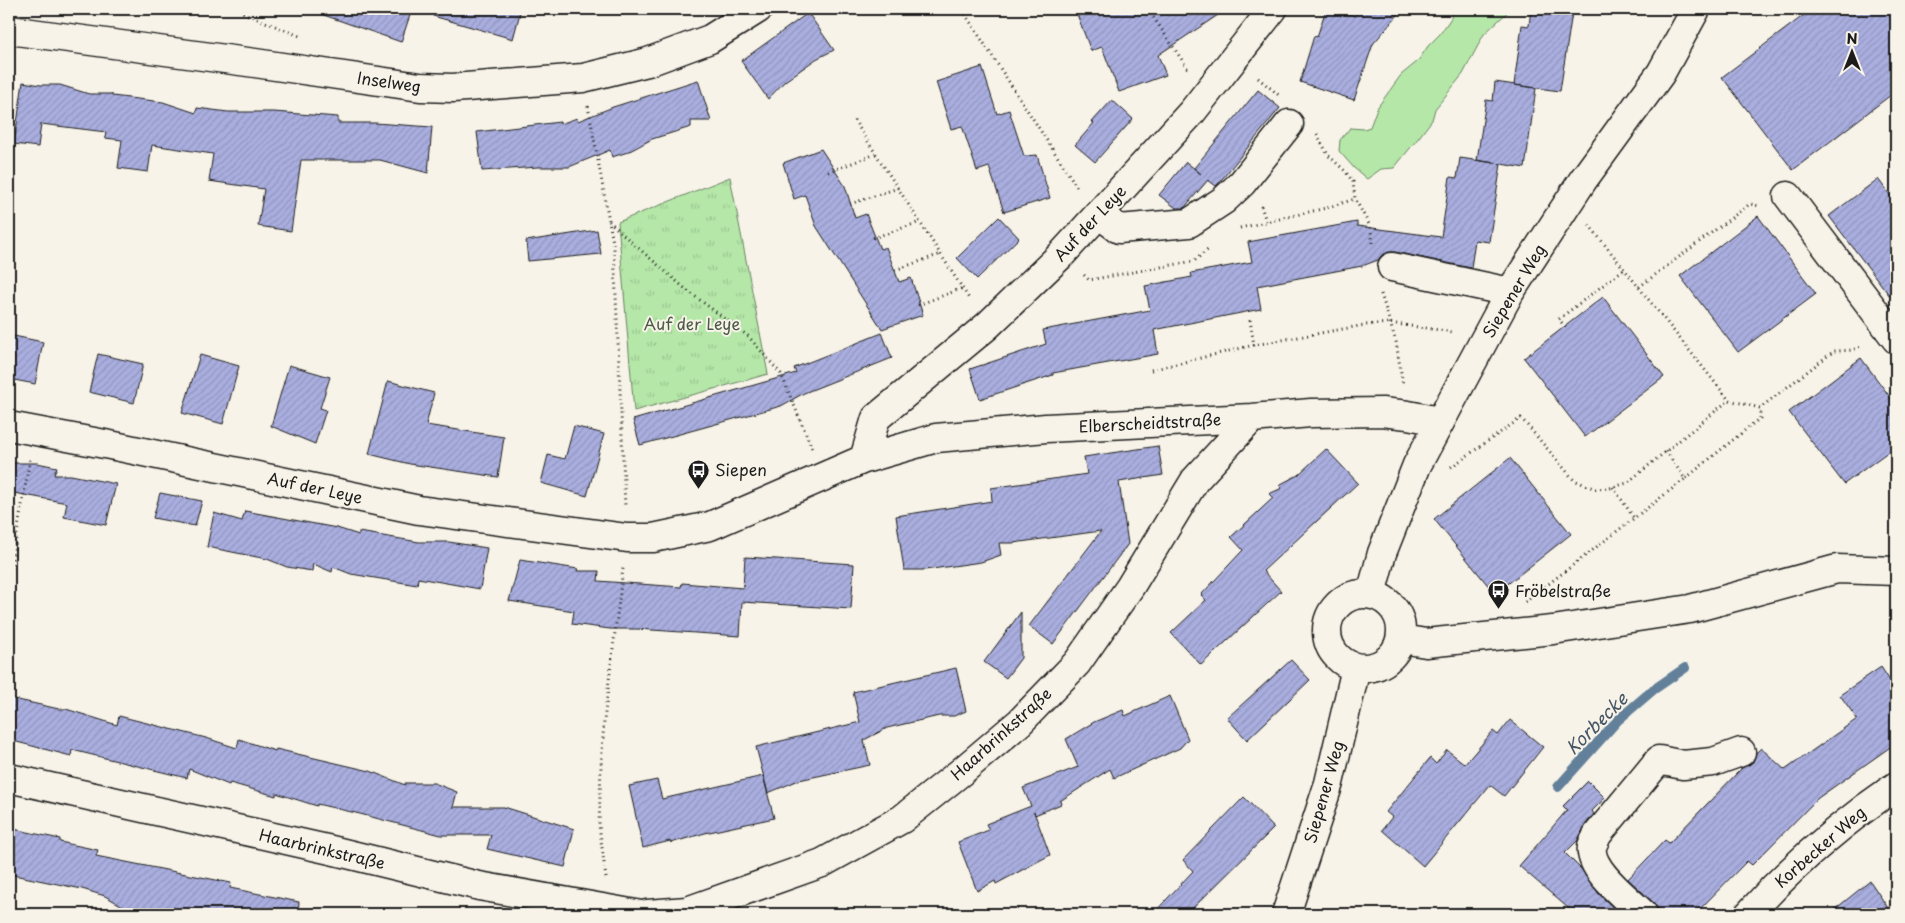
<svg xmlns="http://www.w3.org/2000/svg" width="1905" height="923" font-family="'Playpen Sans',sans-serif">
  <defs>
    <pattern id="park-tufts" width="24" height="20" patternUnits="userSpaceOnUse" patternTransform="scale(1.25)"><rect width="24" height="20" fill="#b5e7a8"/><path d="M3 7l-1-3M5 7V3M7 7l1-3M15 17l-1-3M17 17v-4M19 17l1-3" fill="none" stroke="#9bc690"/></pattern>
    <pattern id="building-hatch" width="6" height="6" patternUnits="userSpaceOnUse" patternTransform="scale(1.25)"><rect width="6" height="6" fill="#a9aedf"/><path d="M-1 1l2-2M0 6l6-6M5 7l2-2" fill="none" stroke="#9195bf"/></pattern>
  </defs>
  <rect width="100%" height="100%" fill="#f7f3e8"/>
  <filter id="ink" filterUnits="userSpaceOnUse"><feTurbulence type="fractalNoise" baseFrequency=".02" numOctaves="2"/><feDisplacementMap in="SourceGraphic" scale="10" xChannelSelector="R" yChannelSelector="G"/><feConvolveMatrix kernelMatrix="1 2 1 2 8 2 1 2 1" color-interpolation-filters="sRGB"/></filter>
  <g filter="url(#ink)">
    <path fill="#b5e7a8" stroke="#688262" d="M1452 9H1511L1484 34 1463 74 1435 109 1432 120 1420 136 1394 168 1381 169 1367 179 1354 168 1339 151 1340 140 1350 128 1364 129 1370 127 1377 108 1401 75 1418 61 1428 46 1440 34 1451 18Z"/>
    <path fill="url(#park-tufts)" stroke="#688262" d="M730 177 768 374 634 411 618 222Z"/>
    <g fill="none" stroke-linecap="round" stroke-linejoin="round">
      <path stroke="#63809a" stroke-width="10" d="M1558 787 1618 720 1653 690 1685 668"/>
    </g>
    <path fill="url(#building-hatch)" stroke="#1c1c1c" d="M319 9H412L401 42 318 13Z
      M434 9H521L513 39 433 16Z
      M1075 9H1227L1158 55 1166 75 1119 92 1102 47 1091 51Z
      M1326 9H1334L1355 16 1358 9H1403L1373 44 1354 100 1300 82 1314 36 1317 37Z
      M1531 9 1572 13 1560 91 1514 85 1522 25 1529 26Z
      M1812 9H1896V91L1793 170 1722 77Z
      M808 13 834 50 816 59 785 81 768 99 741 61Z
      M982 67 997 114 1009 110 1024 156 1037 155 1050 198 1004 212 989 167 977 171 962 126 951 129 936 82Z
      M698 80 711 121H691V127L652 139 628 152 612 157 610 150 569 167H538L482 171 477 132 560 122V124L577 118 578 121 613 107Z
      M23 82 41 85H60L89 94H112V96L163 102 196 113 197 108 228 112H274L338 117V123H375L432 127 428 173 380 160H301L291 231 258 226 264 189 209 181 213 154 152 145 148 172 118 168 122 140 105 138 106 132 41 124 38 147 14 144Z
      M1495 82 1536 88 1525 168 1477 160 1486 100 1493 101Z
      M1258 90 1280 108 1218 184 1216 186 1208 180 1184 208H1176L1159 195 1186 162 1201 174 1194 168Z
      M1112 100 1133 119 1095 162 1075 145 1094 123 1092 122Z
      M821 149 845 186 855 218 866 214 880 249 886 247 899 282 911 278 923 315 882 329 816 226 805 195 794 199 783 163Z
      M1460 158 1501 164 1489 242 1475 240 1471 268 1395 252H1388L1381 256 1378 260 1362 266 1257 286 1261 309 1154 330 1158 354 1053 373V375L980 399 970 369 1046 344 1043 330 1150 310 1145 286 1192 277 1191 273 1252 262 1248 242 1357 222V226L1441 237 1450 177 1457 178Z
      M1878 179 1896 203V304L1829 216Z
      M1758 216 1816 294 1738 352 1680 276Z
      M999 217 1019 238 977 279 957 258Z
      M597 230 601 254 528 261 526 241Z
      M1603 297 1664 377 1585 437 1524 358Z
      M882 333 892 358 804 393 781 406 640 445 633 420 796 373 794 368Z
      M9 335 43 342 35 384 9 379Z
      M98 354 143 364 134 403 89 392Z
      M200 355 239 366 223 424 182 413Z
      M1861 358 1896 405V446L1844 484 1789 412Z
      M289 365 330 377 320 408 326 410 315 444 271 426Z
      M388 381 434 393 426 425 504 437 498 477 410 464 369 454Z
      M574 426 604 434 587 496 541 483 548 455 565 459Z
      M1158 446 1163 475 1119 482 1128 544 1053 644 1029 626 1101 531 1013 543H999L1001 555 981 562 925 570H904L896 516 992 501 991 488 1087 474 1084 457Z
      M1326 449 1358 483 1263 571 1281 591 1201 665 1171 633 1206 600 1201 595 1243 550 1231 537 1273 498 1269 494 1282 488 1279 485 1298 475Z
      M1510 458 1571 534 1495 594 1434 519Z
      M9 463H37L57 467 54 475H71L116 484 106 525 64 517 67 503 9 492Z
      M160 493 202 501 195 526 153 518Z
      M245 511 337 528 359 535V532L419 542H449L487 548 480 589 418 578 417 585 351 574 333 567 332 572 313 564 312 571 287 567 267 559 207 547 214 513 242 521Z
      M745 557 854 564 851 609 742 602 740 636 637 629H610L572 624 574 611 509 601 520 560 578 569 577 571H599L598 581 681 587 682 583 743 588Z
      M1021 612V658L1006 678 984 662Z
      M1291 660 1310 680 1247 740 1227 718Z
      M1881 667 1896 690V743L1818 798 1752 865 1747 861 1695 914H1658V909L1654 903 1628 879 1665 840 1669 843 1742 768 1753 762 1756 753 1761 748 1785 770 1857 719 1840 695Z
      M956 668 966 711 954 716H939L887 728 864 740 870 765 799 780 768 793 756 747 860 722 853 692Z
      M1170 696 1188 739 1180 748 1114 778 1110 769 1060 801 1061 804 1035 815 1034 812 1050 855 996 884 995 881 977 891 958 842 989 830 986 824 1031 806 1023 788 1078 767 1066 739 1094 722 1123 710 1125 716Z
      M9 698 59 709H66L117 725 119 716 206 738 237 748 239 739 275 751 276 749 370 771 405 785V783H434L457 792 453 807H504L574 829 565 867 487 849 491 835H441L360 814 317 804V806L276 793V796L230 783 229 785 189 769 187 778 72 750 71 756 9 740Z
      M1510 720 1543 747 1504 796 1490 785 1423 866 1382 830 1392 817 1386 812 1430 758 1436 764 1447 750 1465 764 1493 731 1498 735Z
      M763 776 774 818 705 833 671 843 670 841 643 848 629 786 657 780 662 799Z
      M1588 781 1605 798 1592 811 1594 814 1585 825 1578 840 1565 853 1582 870 1599 894 1620 914H1575L1519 866 1567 810 1563 806Z
      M1244 797 1274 828 1187 914H1153L1193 871 1183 860Z
      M9 828 60 839V842L98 850 96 856 231 883 230 888 299 902 298 914H170L145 909H128L105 896 82 889 9 874Z
      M1870 881 1892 914H1829Z"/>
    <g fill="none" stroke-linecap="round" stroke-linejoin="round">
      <defs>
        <path id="minor" d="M9 30 255 63 420 87 453 88 583 78 648 62 710 39 758 9
          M1788 196 1896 339
          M1099 214 1119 229 1189 223 1224 200 1242 183 1289 124
          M1392 267 1510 292
          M9 426 110 445 419 510 627 538H653L710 526 864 459 936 438 1046 428 1252 418 1311 413 1382 412 1408 415 1439 421
          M864 459 876 418 987 326 1062 254 1192 112 1273 9
          M1371 594 1382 553 1417 465 1510 292 1583 180 1661 73 1696 9
          M1327 631a37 37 0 1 1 74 0a37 37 0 1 1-74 0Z
          M1401 639 1426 643 1553 630 1690 609 1837 569 1896 571
          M9 778 331 850 479 886 636 914
          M647 914 687 911 822 863 902 819 961 772 1020 722 1077 663 1130 587 1195 480 1252 418
          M1286 914 1329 783 1356 668
          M1643 914C1628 899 1588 870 1592 846 1593 843 1596 839 1597 835L1659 760 1683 765 1713 762 1741 752
          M1749 914C1792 866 1843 822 1896 786"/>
      </defs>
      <use href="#minor" stroke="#1c1c1c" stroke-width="31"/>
      <path stroke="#1c1c1c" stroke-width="3" stroke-dasharray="1 4" stroke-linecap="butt" d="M242 9 241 12 302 37
        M1148 9 1188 69
        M965 14 1079 190
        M1258 78 1280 96
        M588 106 614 248 625 507
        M854 120 970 300
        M1317 134 1328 155 1345 171 1353 182 1355 199 1370 226 1373 243
        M828 172 876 154
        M850 204 898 188
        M1261 206 1266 221
        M609 221 628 239 689 292 748 336 781 374 812 448
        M1589 225 1729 400
        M1240 228 1326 208 1355 199
        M873 238 920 222
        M895 270 941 254
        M1084 275 1089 280 1194 261 1210 248
        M1639 287 1750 204 1760 206
        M1381 294 1396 342 1403 385
        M918 305 963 288
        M1250 320 1254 345
        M1565 327 1559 319 1624 269
        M1151 370 1254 345 1365 325 1389 323 1454 332
        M1666 451 1685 479 1760 418V408
        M1451 467 1521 418 1574 480 1595 489 1610 488 1627 483 1729 400 1760 408 1834 351 1853 350 1862 345
        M1613 487 1634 518
        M9 579 30 459
        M1525 602 1685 479
        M606 878 599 825 601 767 604 721 623 568"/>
      <use href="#minor" stroke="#f7f3e8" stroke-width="28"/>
    </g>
  </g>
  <defs>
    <symbol id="bus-pin" viewBox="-11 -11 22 30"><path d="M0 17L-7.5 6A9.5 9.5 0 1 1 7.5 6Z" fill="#1c1c1c" stroke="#f7f3e8"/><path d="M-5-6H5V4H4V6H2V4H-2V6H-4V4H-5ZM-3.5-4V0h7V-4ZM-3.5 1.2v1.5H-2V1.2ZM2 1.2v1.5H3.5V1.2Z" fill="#fff"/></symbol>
  </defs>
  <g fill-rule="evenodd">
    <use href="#bus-pin" x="686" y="458" width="25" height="34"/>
    <use href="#bus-pin" x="1486" y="578" width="25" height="34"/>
  </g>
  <g text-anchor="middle" stroke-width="4" stroke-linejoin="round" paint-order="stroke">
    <g font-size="16" fill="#1c1c1c" stroke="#f7f3e8">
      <text transform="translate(389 82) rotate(8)" y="6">Inselweg</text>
      <text transform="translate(1090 223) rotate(-47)" y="6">Auf der Leye</text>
      <text transform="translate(1514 291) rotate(-59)" y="6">Siepener Weg</text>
      <text transform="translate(1150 423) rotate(-3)" y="6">Elberscheidtstraße</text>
      <text transform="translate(315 488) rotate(12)" y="6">Auf der Leye</text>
      <text transform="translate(1001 734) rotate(-42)" y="6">Haarbrinkstraße</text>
      <text transform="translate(1324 792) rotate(-74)" y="6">Siepener Weg</text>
      <text transform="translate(1820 847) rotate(-41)" y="6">Korbecker Weg</text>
      <text transform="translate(322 849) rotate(13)" y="6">Haarbrinkstraße</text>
    </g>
    <g font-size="16" fill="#4a5946" stroke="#f7f3e8">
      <text x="692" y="330">Auf der Leye</text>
    </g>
    <g font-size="16" fill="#1c1c1c" stroke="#f7f3e8" text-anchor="start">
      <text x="715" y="476">Siepen</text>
      <text x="1515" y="597">Fröbelstraße</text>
    </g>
    <g font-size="18" font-style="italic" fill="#465666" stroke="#f7f3e8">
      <text transform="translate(1597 724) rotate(-45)" y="6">Korbecke</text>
    </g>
  </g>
  <rect width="1905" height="923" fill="none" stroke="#f7f3e8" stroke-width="30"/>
  <rect x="15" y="15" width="1875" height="893" fill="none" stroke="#1c1c1c" stroke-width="2" filter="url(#ink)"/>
  <g transform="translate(1852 52)" stroke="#f7f3e8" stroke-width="4" paint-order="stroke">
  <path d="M0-4L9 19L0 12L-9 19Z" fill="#1c1c1c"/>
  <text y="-8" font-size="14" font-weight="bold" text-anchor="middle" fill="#1c1c1c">N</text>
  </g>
</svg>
